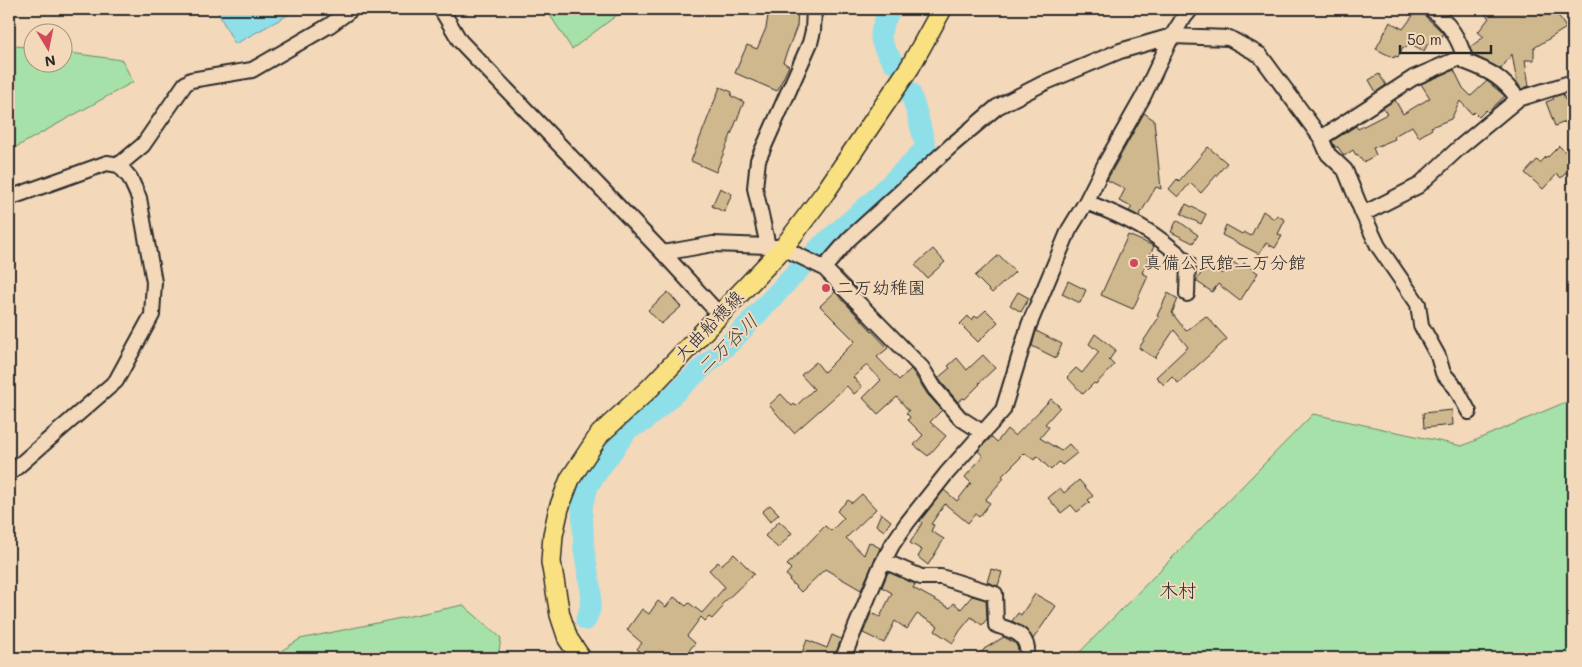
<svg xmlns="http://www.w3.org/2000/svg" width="1582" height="667" font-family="Mali,'Klee One',sans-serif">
  <rect width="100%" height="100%" fill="#f3d8ba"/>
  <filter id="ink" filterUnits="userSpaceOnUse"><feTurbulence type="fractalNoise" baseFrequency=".02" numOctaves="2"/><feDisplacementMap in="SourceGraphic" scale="10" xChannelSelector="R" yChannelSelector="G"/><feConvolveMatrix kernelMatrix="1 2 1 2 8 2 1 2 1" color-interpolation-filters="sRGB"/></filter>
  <g filter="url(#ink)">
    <path fill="#a5e1a8" stroke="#68866a" d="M546 9H619L617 15 572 49Z
      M9 45 32 48V62H62L63 52 122 60 133 82 9 151Z
      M1573 399V658H1074L1313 414 1462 446Z
      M463 605 501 638 498 658H270L300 639Z"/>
    <path fill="#8fdfe9" stroke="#67979d" d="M216 9H299L235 44Z"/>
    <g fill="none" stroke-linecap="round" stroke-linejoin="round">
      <path stroke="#8fdfe9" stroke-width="21" d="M891 9C877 33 877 41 894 63
        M586 620 590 609 591 591 584 550 582 506 589 484 629 428 643 422 733 340 820 247 873 201 926 148 917 113 910 92"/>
    </g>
    <path fill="#cfb88d" stroke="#2b2b2b" d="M769 9H798L797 26 783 62 789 66 777 91 735 73 747 45 757 49 766 28Z
      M1418 9 1423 10 1425 16 1442 32 1443 34 1441 38 1436 35 1431 45 1428 43 1424 51 1409 43 1406 48 1403 47 1398 57 1395 56 1394 58 1376 49 1390 22 1403 29Z
      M1479 9H1536L1541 16 1554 9 1566 28 1534 48V60H1525L1529 86 1521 89 1518 83H1517L1512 54 1501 69 1473 55 1470 47 1484 37 1478 32 1489 18Z
      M1454 70 1463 88 1471 96 1487 81 1505 96 1488 112 1486 110 1479 117 1474 112 1472 114 1460 101 1451 119 1431 127 1432 129 1419 137 1412 126 1394 136 1395 139 1373 148 1376 155 1363 162 1357 154 1356 155 1353 150 1344 156 1338 147H1335L1332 141 1356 126 1358 129 1387 114 1383 108 1395 100 1403 114 1430 98 1421 84Z
      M1379 74 1386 85 1376 92 1369 80Z
      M720 87 732 92 731 96 744 102 716 172 691 161Z
      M1563 94 1565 100 1573 97V119L1555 126 1546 102 1554 99 1553 97Z
      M1144 113 1154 120 1161 189 1156 187 1139 216 1129 211 1132 207 1119 201 1125 189 1107 180Z
      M1559 146 1570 156 1568 158 1573 165 1561 178 1557 174 1543 189 1525 173 1537 160 1540 163 1547 156 1548 157Z
      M1208 147 1227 163 1201 193 1190 183 1178 197 1169 189 1177 179 1179 181Z
      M720 188 732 194 724 212 712 206Z
      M1186 204 1206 214 1201 224 1181 214Z
      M1263 211 1274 219 1277 215 1285 220 1278 234 1282 236 1275 248 1266 243 1259 254 1222 235 1226 225 1242 234 1244 232 1251 236Z
      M1177 220 1198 235 1193 243 1171 232Z
      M1128 235 1154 246 1142 273 1148 276 1133 309 1101 295Z
      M933 249 945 262 927 278 915 265Z
      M999 255 1015 272 992 293 975 276Z
      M1232 261 1241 268 1244 263 1258 273 1240 301 1218 284 1212 292 1196 281 1208 263 1222 274Z
      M1068 281 1086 290 1080 303 1062 294Z
      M668 292 681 307 661 324 648 310Z
      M835 292 888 348 877 357 899 380 911 369 928 395 942 410 930 422 946 436 928 456 914 445 923 435 908 420 910 417 906 413 909 411 897 397 878 414 863 398 881 380 867 365 853 377 862 387 854 394 847 386 794 433 769 405 781 394 792 406 794 404 796 406 814 389 801 375 816 362 824 372 855 341 820 306Z
      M1018 292 1029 298 1021 312 1010 305Z
      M1168 293 1178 299 1172 313 1186 331 1206 316 1227 339 1178 383 1172 377 1164 385 1156 377 1188 347 1174 330 1155 358 1139 348 1159 317 1157 316Z
      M986 310 998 322 978 342 960 324 968 316 971 320 975 316 977 318Z
      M1036 331 1062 344 1056 358 1032 346Z
      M1095 334 1116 350 1109 360 1114 365 1096 384 1094 383 1083 394 1067 377 1076 368 1082 373 1099 352 1089 344Z
      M983 355 995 368 979 383 980 384 965 399 963 398 958 402 938 378 950 368 948 366 957 358 967 370Z
      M1051 399 1060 407 1045 424 1049 427 1040 438 1061 451 1069 444 1077 453 1062 465 1059 462 1051 470 1037 456 1034 460 1025 453 1002 476 1004 478 985 500 990 503 979 517 975 514 968 523 945 504 931 524 934 525 931 531 944 539 928 565 918 557 922 550 910 543 922 523 920 521 944 490 957 501 971 483 965 477 983 456 978 451 984 444 992 437 997 442 1007 429 1015 436Z
      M1452 410 1453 425 1424 428 1423 413Z
      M1079 480 1093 496 1088 500 1090 502 1077 512 1071 505 1061 513 1048 498 1060 488 1064 493Z
      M862 494 876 509 846 538 864 555 869 542 880 548 861 590 825 569 801 592 789 580 790 578 786 575 791 569 787 565 825 526 831 531 844 518 837 511 848 500 852 503Z
      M770 505 779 514 770 522 762 512Z
      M881 513 891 521 884 531 876 525Z
      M779 521 792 533 778 548 765 536Z
      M734 554 754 574 721 605 723 607 712 619 709 617 705 621 701 617 687 636 695 643 683 658H646L637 649 642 643 627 630 642 609 649 614 658 601 666 607 674 597 686 606 689 603 702 613 725 587 709 570 718 562 721 565Z
      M991 569 1002 572 998 586 987 582Z
      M888 572 915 584 913 588 950 608 954 603 961 609 972 596 986 600 987 619 982 625 971 617 959 632 953 643 935 631 938 626 917 614 907 629 895 621 884 643 863 633 871 613 880 617 892 593 882 587Z
      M1035 594 1056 606 1033 639 1026 629 1012 621 1018 613 1021 615Z
      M832 635 841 639 835 656 831 655 830 658H800L807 640 827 648Z
      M1004 637 1016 644 1021 658H974L984 650V649Z"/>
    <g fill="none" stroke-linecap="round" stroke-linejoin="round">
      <defs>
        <path id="minor" d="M441 9 460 41 663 253 719 314
          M1518 99 1573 82
          M1321 138 1413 78 1464 56
          M119 165 143 145 185 84 191 80 252 70 330 25 352 9
          M9 198 107 163 119 165 130 178 139 198 154 282 152 315 116 381 9 474
          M1086 202C1128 218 1156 232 1188 263L1187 294
          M1363 214 1378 246 1418 304 1421 325 1438 356 1443 373 1456 388 1469 412
          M768 246 755 188 758 160 810 43 813 31 814 9
          M663 253 713 244 768 246 783 248 824 268 922 368 935 389 960 418 982 432
          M824 268 849 239 952 145 997 107 1044 83 1120 51 1172 36 1229 38 1260 55 1321 138 1328 154 1345 170 1363 214 1418 186 1460 147 1518 99C1503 78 1490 71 1466 62 1459 38 1450 24 1431 9
          M884 561 921 577H941L995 594 996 625C1010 630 1024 632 1027 648
          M843 658 880 568 892 545 907 523 946 474 1003 410 1029 325 1069 230 1086 202 1105 164 1143 97 1172 36 1182 20 1191 9"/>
        <path id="major" d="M581 658 568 639 560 615 551 562 553 535 559 508 570 479 600 434 650 388 783 248 826 191 910 67 942 9"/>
      </defs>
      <use href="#minor" stroke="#2b2b2b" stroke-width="18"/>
      <use href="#major" stroke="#2b2b2b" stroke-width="22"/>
      <use href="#minor" stroke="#f3d8ba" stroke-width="14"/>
      <use href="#major" stroke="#f9e181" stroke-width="19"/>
    </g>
  </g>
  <g fill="#d1495b" stroke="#f3d8ba" stroke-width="2">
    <circle cx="1134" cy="263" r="5"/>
    <circle cx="826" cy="288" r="5"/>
  </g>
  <g text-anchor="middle" stroke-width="4" stroke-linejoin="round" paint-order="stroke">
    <g font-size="18" fill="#2b2b2b" stroke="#f3d8ba" text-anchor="start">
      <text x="1144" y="269">真備公民館二万分館</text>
      <text x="836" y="294">二万幼稚園</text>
    </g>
    <g font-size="18" fill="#2b2b2b" stroke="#f3d8ba">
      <text transform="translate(709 326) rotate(-46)" y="6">大曲船穂線</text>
    </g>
    <g font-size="19" font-style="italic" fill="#3a4648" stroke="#f3d8ba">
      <text transform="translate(727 344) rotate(-44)" y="7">二万谷川</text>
    </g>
    <g font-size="19" fill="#2b2b2b" stroke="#f3d8ba">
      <text x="1178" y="597">木村</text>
    </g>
  </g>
  <rect width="1582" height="667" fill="none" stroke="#f3d8ba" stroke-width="30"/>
  <rect x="15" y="15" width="1552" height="637" fill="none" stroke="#2b2b2b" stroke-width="2" filter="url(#ink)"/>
  <g transform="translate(48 48) rotate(170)"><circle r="24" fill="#f3d8ba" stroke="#a39381"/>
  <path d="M0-4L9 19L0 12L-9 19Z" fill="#d1495b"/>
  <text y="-8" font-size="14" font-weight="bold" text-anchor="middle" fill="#2b2b2b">N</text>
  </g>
  <path d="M1400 45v8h91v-8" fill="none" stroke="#2b2b2b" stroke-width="2.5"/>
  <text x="1407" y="45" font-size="15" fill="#2b2b2b" stroke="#f3d8ba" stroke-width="4" paint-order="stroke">50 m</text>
</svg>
